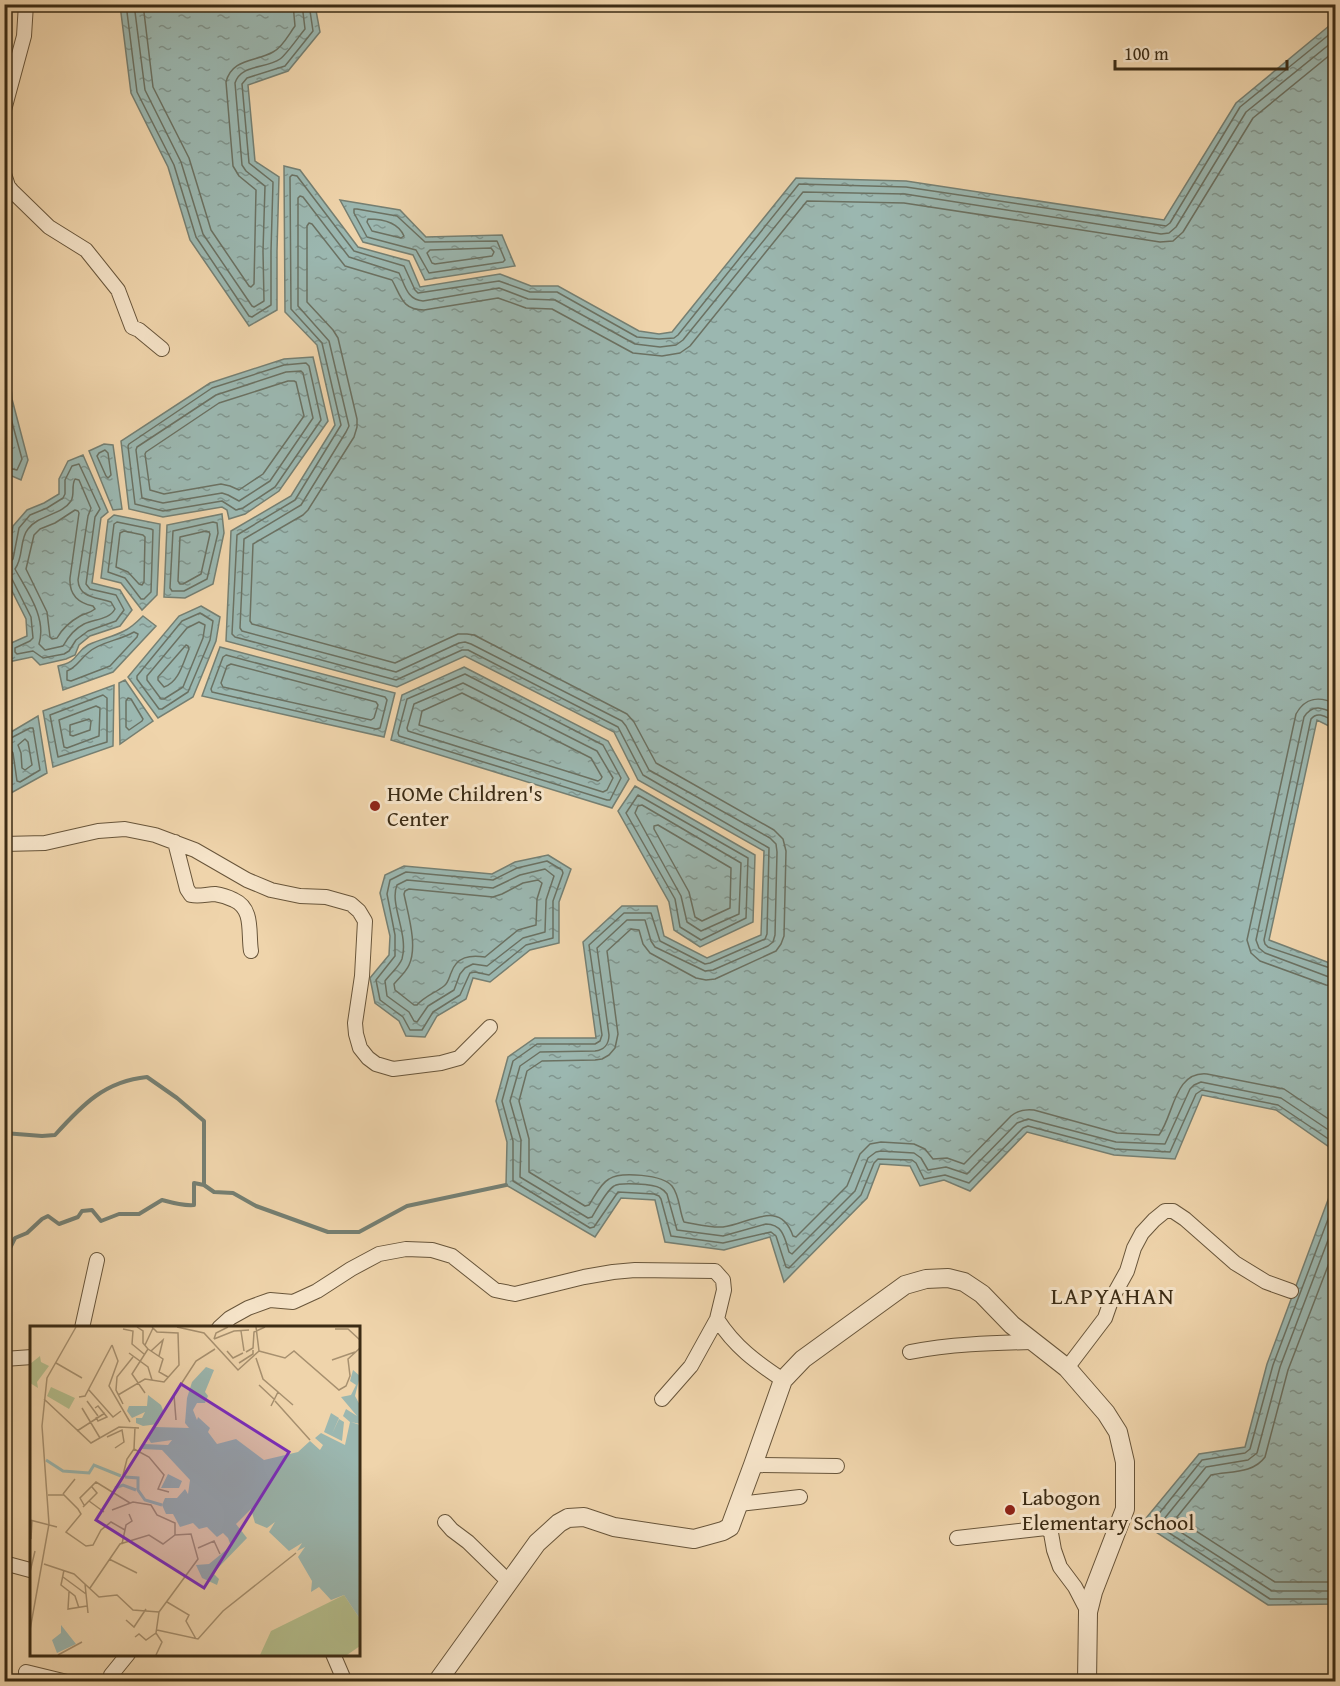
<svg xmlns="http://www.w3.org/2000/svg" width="1340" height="1686" font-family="'Gentium Book Plus',serif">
  <defs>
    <pattern id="water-ripples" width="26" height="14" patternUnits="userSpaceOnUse" patternTransform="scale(1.5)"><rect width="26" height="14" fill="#9bb7b0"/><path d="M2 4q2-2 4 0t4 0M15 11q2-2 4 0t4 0" fill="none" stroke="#80958e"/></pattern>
  </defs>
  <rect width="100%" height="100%" fill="#efd4ab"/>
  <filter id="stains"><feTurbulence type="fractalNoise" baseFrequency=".00333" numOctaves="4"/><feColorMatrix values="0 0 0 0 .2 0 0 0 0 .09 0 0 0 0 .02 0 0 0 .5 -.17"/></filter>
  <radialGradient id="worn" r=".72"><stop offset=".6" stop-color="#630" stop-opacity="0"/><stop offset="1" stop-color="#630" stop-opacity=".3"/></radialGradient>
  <path fill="url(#water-ripples)" stroke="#757f72" stroke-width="1.5" d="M120 5H315L320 32 288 71 248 85 255 161 279 177 277 251V310L249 326 190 240 168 167 131 93Z
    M1335 21V729L1317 720 1269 940 1335 965V1151L1276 1110 1202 1095 1175 1159 1114 1155 1027 1132 970 1191 944 1180 920 1186 910 1166 880 1164 867 1198 784 1282 770 1237 724 1250 665 1242 655 1200 621 1198 595 1237 506 1185 507 1142 496 1101 508 1057 535 1038H596L583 942 622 906H657L664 936 707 958 761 935 764 851 638 780 614 732 465 656 397 687 226 641 231 531 291 496 335 425 317 345 285 312 284 166 300 170 358 247 409 261 420 287 500 274 531 286H558L639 331 659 334 672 332 796 178 906 181 1164 220 1236 103Z
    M340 200 400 210 426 237 502 235 515 266 425 280 413 255 363 242Z
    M5 349 8 351 12 399 28 460 21 480 5 473Z
    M313 357 328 421 279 491 245 514 229 519 227 510 222 507 163 517 129 509 121 441 210 383 284 359Z
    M104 444 113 445 122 509 113 510 89 451Z
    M83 455 108 512 101 518 92 583 120 590 132 610 120 626 90 636 79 645 75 655 66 659 40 665 32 657 8 662 9 644 27 636 26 619 5 577 13 526 27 510 44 503 59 494V479L68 461Z
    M222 514 224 533 213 584 185 598 164 597 167 525Z
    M114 515 160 524 157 595 142 610 121 583 101 578 108 520Z
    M201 606 220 617 216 641 193 697 158 718 128 677 179 616Z
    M143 616 156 626 113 672 63 690 58 666C79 662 74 653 88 645 100 639 113 637 124 631 131 628 137 622 143 616Z
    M220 647 395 693 384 737 202 696Z
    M464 667 608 741 629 779 612 808 391 740 402 695Z
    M125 680 153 721 120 744 119 683Z
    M114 685 113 746 53 767 43 711Z
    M38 716 47 773 11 793 6 735Z
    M635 786 755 855 753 922 700 947 674 930 669 902 618 811Z
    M548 855 571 869 559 902V943L530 950 490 982 473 978 466 999 437 1016 425 1037 406 1036 399 1021 375 1003 370 978 389 955 390 936 380 893 385 875 404 866 492 874 515 862Z
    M1335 1181V1604L1268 1605 1142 1523 1199 1454 1245 1447 1267 1364Z"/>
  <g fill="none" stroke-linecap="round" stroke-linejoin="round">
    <path stroke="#6b7162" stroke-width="1.5" d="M126 4 137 92 174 165 196 237 249 316 252 317 271 305V251L273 182 249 163 242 84 247 78 285 66 313 31 309 4
      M134 4 145 90 181 162 203 234 252 306 254 307 264 301 263 251 265 186 246 171 242 165 235 83C241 64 266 69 280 59 287 54 299 36 305 29L302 4
      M143 4 153 87 189 158 211 230 249 286 251 287 254 284 256 190 239 176 233 166 226 82C232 58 256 62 273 52 282 48 289 34 295 26L293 4
      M1336 29 1240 107 1170 223 1166 226 906 187 799 184 678 335 674 338 659 339 637 337 557 292H530L499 281 418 293 415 290 404 266 354 251 297 176 292 175 290 177 291 309 322 343 341 425 295 500 237 535 232 634 235 637 396 680 462 650H468L618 727 643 775 769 848 767 934 765 939 710 963 705 964 660 941 651 913H624L589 945 602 1035 600 1041 595 1044H537L513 1061 502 1101 513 1141V1181L590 1228 594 1227 618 1192 654 1194 659 1196 661 1199 671 1236 723 1243 771 1232 776 1236 786 1267 789 1268 861 1195 874 1163 878 1159 912 1160 916 1163 924 1179 945 1175 969 1183 1023 1128 1028 1126 1115 1149 1170 1152 1196 1094 1202 1090 1278 1105 1336 1144
      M1336 39 1246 112 1176 227 1169 233 1161 234 905 194 803 192 683 340 676 345 660 347 635 344 555 300 528 299 499 288 423 301C407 300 405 285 399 273L349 257 303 197 300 196 298 198V306L329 341 349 426 346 432 301 505 244 539 240 628 242 631 396 672 459 643 465 642 471 644 622 721 626 726 649 770 770 838 776 844 777 852 775 935 773 942 768 946 713 970 705 971 655 947 651 941 645 920H627L597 948 609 1035C609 1044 604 1050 595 1051L540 1052 520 1066 510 1101 521 1140 520 1177 588 1218 592 1217C597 1209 606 1191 614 1186 620 1182 654 1184 660 1188 664 1190 665 1191 667 1194L677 1230 723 1236 766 1224C783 1224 785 1239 789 1252L792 1254 855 1191 868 1158 876 1152 881 1151 914 1153 921 1158 928 1170 946 1167 967 1174 1017 1123 1028 1119 1116 1142 1165 1144 1190 1089 1194 1085 1201 1082 1281 1098 1336 1135
      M1336 50 1253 118 1183 232 1173 241 1160 242 904 203 807 201 690 346 680 353 662 356 633 353 552 309 526 308 498 298 424 310C402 310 401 296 392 280L345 266 312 224 309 223 307 226V302L333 330 338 338 357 419V427L354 437 308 510 303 515 253 544 250 621 252 624 395 663 458 634H467L474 635 627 714 634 722 656 763 774 830 783 839 786 851 784 936 781 944 776 951 715 979 706 980 696 978 650 953 643 944 639 930 631 929 607 951 618 1034 615 1048 609 1055 602 1059 595 1060 542 1061 527 1071 519 1101 529 1139V1172L585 1206 589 1205C595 1196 600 1184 609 1179 621 1171 663 1175 672 1186 680 1196 679 1211 684 1222 696 1224 711 1228 723 1227 749 1224 780 1198 793 1236L796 1237 847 1186 860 1154 870 1144 881 1142 914 1144 925 1149 933 1159 947 1158 964 1164 1011 1116C1018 1110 1025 1109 1034 1110L1117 1133 1159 1135C1174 1115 1174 1071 1207 1074L1284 1089 1336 1124
      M354 209H357L397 216 425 242 497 241 505 260 503 262 429 273 416 250 367 237 354 213Z
      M368 219C383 219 398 222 404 236L401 238 372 231 367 222Z
      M491 248 494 252 492 256 435 264 432 263 427 253 430 250Z
      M306 363 309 366 321 420 275 487 243 508 236 510 222 501 163 511 135 504 128 446 129 444 212 388 284 365Z
      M301 371 303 373 313 418 270 481 239 501 228 495 222 493 163 503 142 498 136 450 137 447 216 395 286 372Z
      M4 378 6 400 22 459 17 470 4 467
      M288 381H294L296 382 304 416 263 474 239 490 230 486 221 484 164 494 150 490 145 454 146 452 219 403Z
      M105 450 108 453 111 475 108 478 106 476 97 456 99 453Z
      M75 479 79 480 91 508 88 516 78 580C79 598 96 597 111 602L115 609C109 620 94 619 84 624 74 629 68 637 63 646L45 650 39 644C47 618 27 591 15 569 24 557 19 540 28 529 38 515 62 515 71 501 75 494 71 486 75 479Z
      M75 510 78 511 79 513 70 578C69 594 78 603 93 606L95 609C90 613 86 613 80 616 71 621 62 629 57 638L52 639 50 637 47 612 26 569 34 535 40 529 55 523Z
      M117 522 151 529 153 530 151 592 144 599H141L125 578 108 572 114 524Z
      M213 522 217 523 218 533 207 579 184 591H172L170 588 173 531Z
      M124 531 143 535 145 537 144 582 142 585 139 584 128 572 116 567 120 533Z
      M206 531 209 532 210 534 201 574 183 584H180L178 581 180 537Z
      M4 563H9L13 559 19 528 30 515 47 508 63 498 65 494V480L72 466 79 464 100 509 95 517 86 584 90 589 116 595 124 610 116 621 88 631 76 640 69 651 64 654 43 658 33 651 17 654 15 652V648L30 641 33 638 31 617 12 579 9 576H4
      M200 613 213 621 210 640 188 692 162 709H159L137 679V676L182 621Z
      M199 622 205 625 203 638 183 687 164 699H161L147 680V676L187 628Z
      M134 632 138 634 137 637 110 666 71 681 67 680V671C77 667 80 659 89 652 100 642 121 640 134 632Z
      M186 645 188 646 189 649C183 663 179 682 164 687L158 680V677Z
      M226 655 385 697 387 700 380 728 376 729 212 692 211 689 223 657Z
      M231 664 376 702 378 705 374 718 371 720 223 687 221 683 227 666Z
      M465 674 603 745 621 778 610 800H607L399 736 398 733 407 699Z
      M463 683 597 751 613 778 607 790 603 792 408 731 407 728 414 704Z
      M462 693 591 758 602 777 601 779 598 781 419 725 422 711Z
      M103 695 107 698V742L58 757 50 715Z
      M128 698 131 699 143 719 142 721 129 730 126 727V701Z
      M1336 704C1320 696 1305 697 1296 714L1247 940 1251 953 1260 961 1326 985 1336 986
      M96 706 100 708 99 736 67 748 64 747 59 720Z
      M1336 714C1323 708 1313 703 1304 717L1256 940 1259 948 1265 953 1329 977H1336
      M89 719 91 721 90 730 73 736 70 735V725Z
      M1336 722C1327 718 1318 710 1311 719L1264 940 1265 944 1268 947 1336 970
      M25 739 28 742 32 765 25 770 22 768 21 753 18 745Z
      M4 740 9 739 30 728H33L40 770 20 782 17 781 13 753 10 749 4 748
      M638 795 748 858 746 918 701 940 680 927 675 899 626 813Z
      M642 805 741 863 739 914 701 931 687 922 681 896 635 813 638 806Z
      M658 825 731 868 730 908 702 921 695 917 689 892 654 829V826Z
      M547 861 562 870 563 873 553 901V938L526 945 489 975 475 972 470 973 460 995 433 1012 422 1030H410L403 1017 380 1000 376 980 395 956V935L387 894 390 880 406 872 493 880 517 868Z
      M545 869 554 876 546 900 545 932 523 938 487 966 473 964 465 968 460 974 454 990 428 1006 417 1022 414 1021 409 1012 387 996 385 981C390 974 399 967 402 959 409 934 389 904 397 885L407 880 493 888 520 875Z
      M538 880 542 883 537 899 536 925 518 930 485 957C470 955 457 956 451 973 449 978 448 983 444 986 435 993 425 996 417 1005H414L395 990 394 984C399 978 406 972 409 965 418 946 408 914 404 894L405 891 409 889 493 897 502 894 523 883Z
      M1336 1198 1273 1365 1250 1449 1245 1453 1202 1460 1153 1521 1154 1523 1270 1599H1336
      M1336 1219 1280 1367 1257 1453 1248 1460 1206 1467 1164 1519 1165 1522 1272 1591H1336
      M1336 1245 1288 1370 1265 1457C1253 1474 1229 1471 1211 1475L1177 1517 1179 1520 1275 1582H1336"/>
    <path stroke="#757f72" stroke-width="4" d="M4 1133 42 1136 55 1135C82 1105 105 1081 147 1077L177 1098 204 1121V1185L214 1192 233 1193 256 1206 328 1232H359L407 1206 506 1185
      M4 1260 15 1238 27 1233 42 1219 48 1216 59 1224 78 1217 82 1211 92 1210 101 1221 119 1214H139L162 1200C173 1203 183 1206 194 1205V1183L204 1185"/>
    <defs>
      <path id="minor" d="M4 110 24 36 26 4
        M4 174 8 186 12 191 49 227 86 250 118 290 132 327 139 330 162 349
        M175 842 187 889 191 895C200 897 207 894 215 894 222 895 228 897 234 900 254 909 248 933 251 951
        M4 844 45 843 98 831 125 829 155 835 195 850 247 880 271 890 300 896 326 897 351 904 359 911 365 921 362 976 355 1023 356 1034 360 1048 368 1058 376 1064 393 1069 441 1063 459 1058 490 1027
        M82 1328 97 1260
        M219 1328 230 1318 248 1308 270 1300 293 1302 317 1291 351 1269 379 1254 406 1249 432 1250 452 1256 495 1290 515 1294 584 1277 613 1272 635 1270 715 1271 723 1280 724 1290 717 1319C735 1347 756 1362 783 1380
        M910 1352C950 1344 991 1343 1032 1342
        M4 1359 32 1357
        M1067 1368 1105 1318 1112 1298 1127 1271 1134 1248 1142 1233 1154 1220 1165 1211H1173L1185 1219 1235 1263 1266 1282 1291 1291
        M662 1399 691 1366 717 1319
        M753 1465 837 1466
        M739 1504 800 1497
        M445 1522 452 1530 468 1542 509 1582
        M957 1538 1046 1528 1051 1533 1054 1550 1060 1567 1075 1587 1088 1612
        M4 1563 30 1570
        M333 1654 345 1682
        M26 1672 67 1682
        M110 1682 111 1675 128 1654"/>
      <path id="tertiary" d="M437 1682 537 1543 559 1523 568 1518 584 1517 614 1527 694 1539 723 1531 730 1527 753 1465 783 1380 803 1359 905 1285 926 1279 948 1278 964 1282 982 1294 1012 1325 1067 1368 1106 1413 1118 1432 1125 1462V1509L1093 1592 1088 1612 1087 1682"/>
    </defs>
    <use href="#minor" stroke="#68553a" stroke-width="16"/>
    <use href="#tertiary" stroke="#68553a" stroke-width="20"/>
    <use href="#minor" stroke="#f5e3c8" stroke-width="14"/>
    <use href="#tertiary" stroke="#f5e3c8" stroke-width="18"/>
  </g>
  <g fill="#8f2418" stroke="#f5e3c8" stroke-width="2">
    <circle cx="375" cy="806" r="6"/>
    <circle cx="1010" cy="1510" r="6"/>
  </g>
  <g text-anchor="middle" stroke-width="6" stroke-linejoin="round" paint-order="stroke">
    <g font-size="22" fill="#3b2b14" stroke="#f5e3c8" text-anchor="start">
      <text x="387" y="801">HOMe Children's<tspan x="387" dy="25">Center</tspan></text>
      <text x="1022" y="1505">Labogon<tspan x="1022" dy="25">Elementary School</tspan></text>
    </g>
    <g font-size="24" letter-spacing="1.5" fill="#3b2b14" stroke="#f5e3c8">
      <text x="1113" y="1304">LAPYAHAN</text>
    </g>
  </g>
  <g transform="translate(30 1326)">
    <rect width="330" height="330" fill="#efd4ab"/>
    <path d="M21 61 45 72 39 83 17 70ZM314 269 330 293V320L317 329H230L241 305Z" fill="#b4be8d"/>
    <path d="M10 30 11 36 19 40 7 56 8 62 0 57V38Z" fill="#b4be8d"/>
    <path d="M176 41 184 44 175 66 178 70 175 77H167L163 84 167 94 168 91 180 102 178 106 187 118 206 113 234 134 268 126 280 115 290 124 293 119 285 112 291 107 315 119 320 96 313 90 316 83 327 90 311 71 321 69 326 59 320 55 323 44 330 50 325 70 330 79V98L321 96 330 99V293L314 269 301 274 289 261 281 266 282 255 268 231 275 221 267 225 272 217 259 225 239 206 245 196 237 202 225 197 221 183 206 198 217 212 187 243 184 248 189 253 187 259 172 252 166 239 179 238 201 220 198 212 193 207 187 211 177 201 169 203 163 197 150 201 143 188H136L132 179 135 172H147L155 163 158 168 160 154 132 124 112 123 114 118 138 119 142 114 121 117 118 112 125 101 159 102 155 97 157 72 162 56ZM118 69 131 79 134 87 128 98 113 100 106 97V92H112L115 86 102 92 97 85 99 80H117ZM301 87 309 92 302 108 309 93 314 96 312 115 294 106ZM138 148 152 155 149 162H131ZM31 299 46 318 27 327 22 314 31 307Z" fill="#9bb7b0"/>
    <path fill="none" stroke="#9bb7b0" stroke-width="3" d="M16 134 33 145 59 147 64 139 91 150M95 151 108 152V164L115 174 132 179M85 162 93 159 106 164"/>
    <path fill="none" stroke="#a7906f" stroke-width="1.5" d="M107 1 113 5V17L118 23 102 48 115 67M147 1 174 7 208 44 229 25 226 1M93 3 103 5 102 18 114 28M305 3H318L330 14M211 5 214 25M184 13 204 5 219 4M184 13 186 7 198 1M82 19 88 35 79 60 100 96M115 19 123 2M118 23 133 33 129 46 138 51M121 25 133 14 129 30M197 25 203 32 213 27M229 25 255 32 264 25 309 64 316 60 320 50 318 33 330 22M216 26 223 22 224 6 235 1M99 27 118 41 122 54M226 32 233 53 248 66 241 80M302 34 325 26M26 37 52 52M209 37 223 28V24M229 59 245 74M59 64 83 91 91 85M248 66 263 79M88 69 115 53 134 56 149 39 148 7 127 6 122 1M49 71 55 70 82 19M14 73 61 117 89 101 109 102M57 75 68 90M245 75 280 114M93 78 86 64 87 51 103 31M52 82 70 112M65 82 68 80 77 91 68 95 66 91M146 94 144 69 166 35 185 23M105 101 104 123 119 131 134 149 128 163 139 166M47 105 75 87M77 111 92 104 94 116 85 122M93 149 97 133 104 123M33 168 45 153M18 169H34L48 183 51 188 36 206 56 220 63 219 71 204 81 196 95 204M59 175 74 186M54 179 50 172 66 156 100 177M53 181 67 167 62 161M82 184 103 176 121 179 127 189 145 197V209M0 194 27 201M1 213 2 194M92 218 96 199 102 195 99 188M168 222 184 215 190 228M79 233 107 247M14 238 44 248 69 271 87 269 103 284 129 286M34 244 31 259 45 270 49 282M0 246 5 225M33 251 56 268M55 258 58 287M60 262 90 218 119 209 133 218 145 209 161 208 168 233 129 286M39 266 38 283 57 280M137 276 159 289 156 295 166 313M96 294 104 301 116 283M0 304 19 198 12 100 17 52 46 1M127 304 168 313 193 285 266 227M126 307 129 286M105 311 109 308 116 314 126 307M28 329 52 316M126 329 132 316 126 307"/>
    <path fill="#7b2cbf" fill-opacity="0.15" stroke="#7b2cbf" stroke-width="3" d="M151 58 259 126 174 262 66 194Z"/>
    <rect width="330" height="330" fill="none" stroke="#3b2b14" stroke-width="3"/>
  </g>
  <rect width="1340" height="1686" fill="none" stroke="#efd4ab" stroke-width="24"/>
  <rect x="6" y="6" width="1328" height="1674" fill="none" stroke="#3b2b14" stroke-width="3"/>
  <rect x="12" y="12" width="1316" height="1662" fill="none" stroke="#3b2b14" stroke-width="1.5"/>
  <path d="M1115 60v9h172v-9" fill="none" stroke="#3b2b14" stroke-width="3"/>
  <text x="1124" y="60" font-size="18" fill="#3b2b14" stroke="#f5e3c8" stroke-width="4.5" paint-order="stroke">100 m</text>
  <rect width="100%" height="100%" filter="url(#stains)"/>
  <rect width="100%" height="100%" fill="url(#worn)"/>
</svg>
